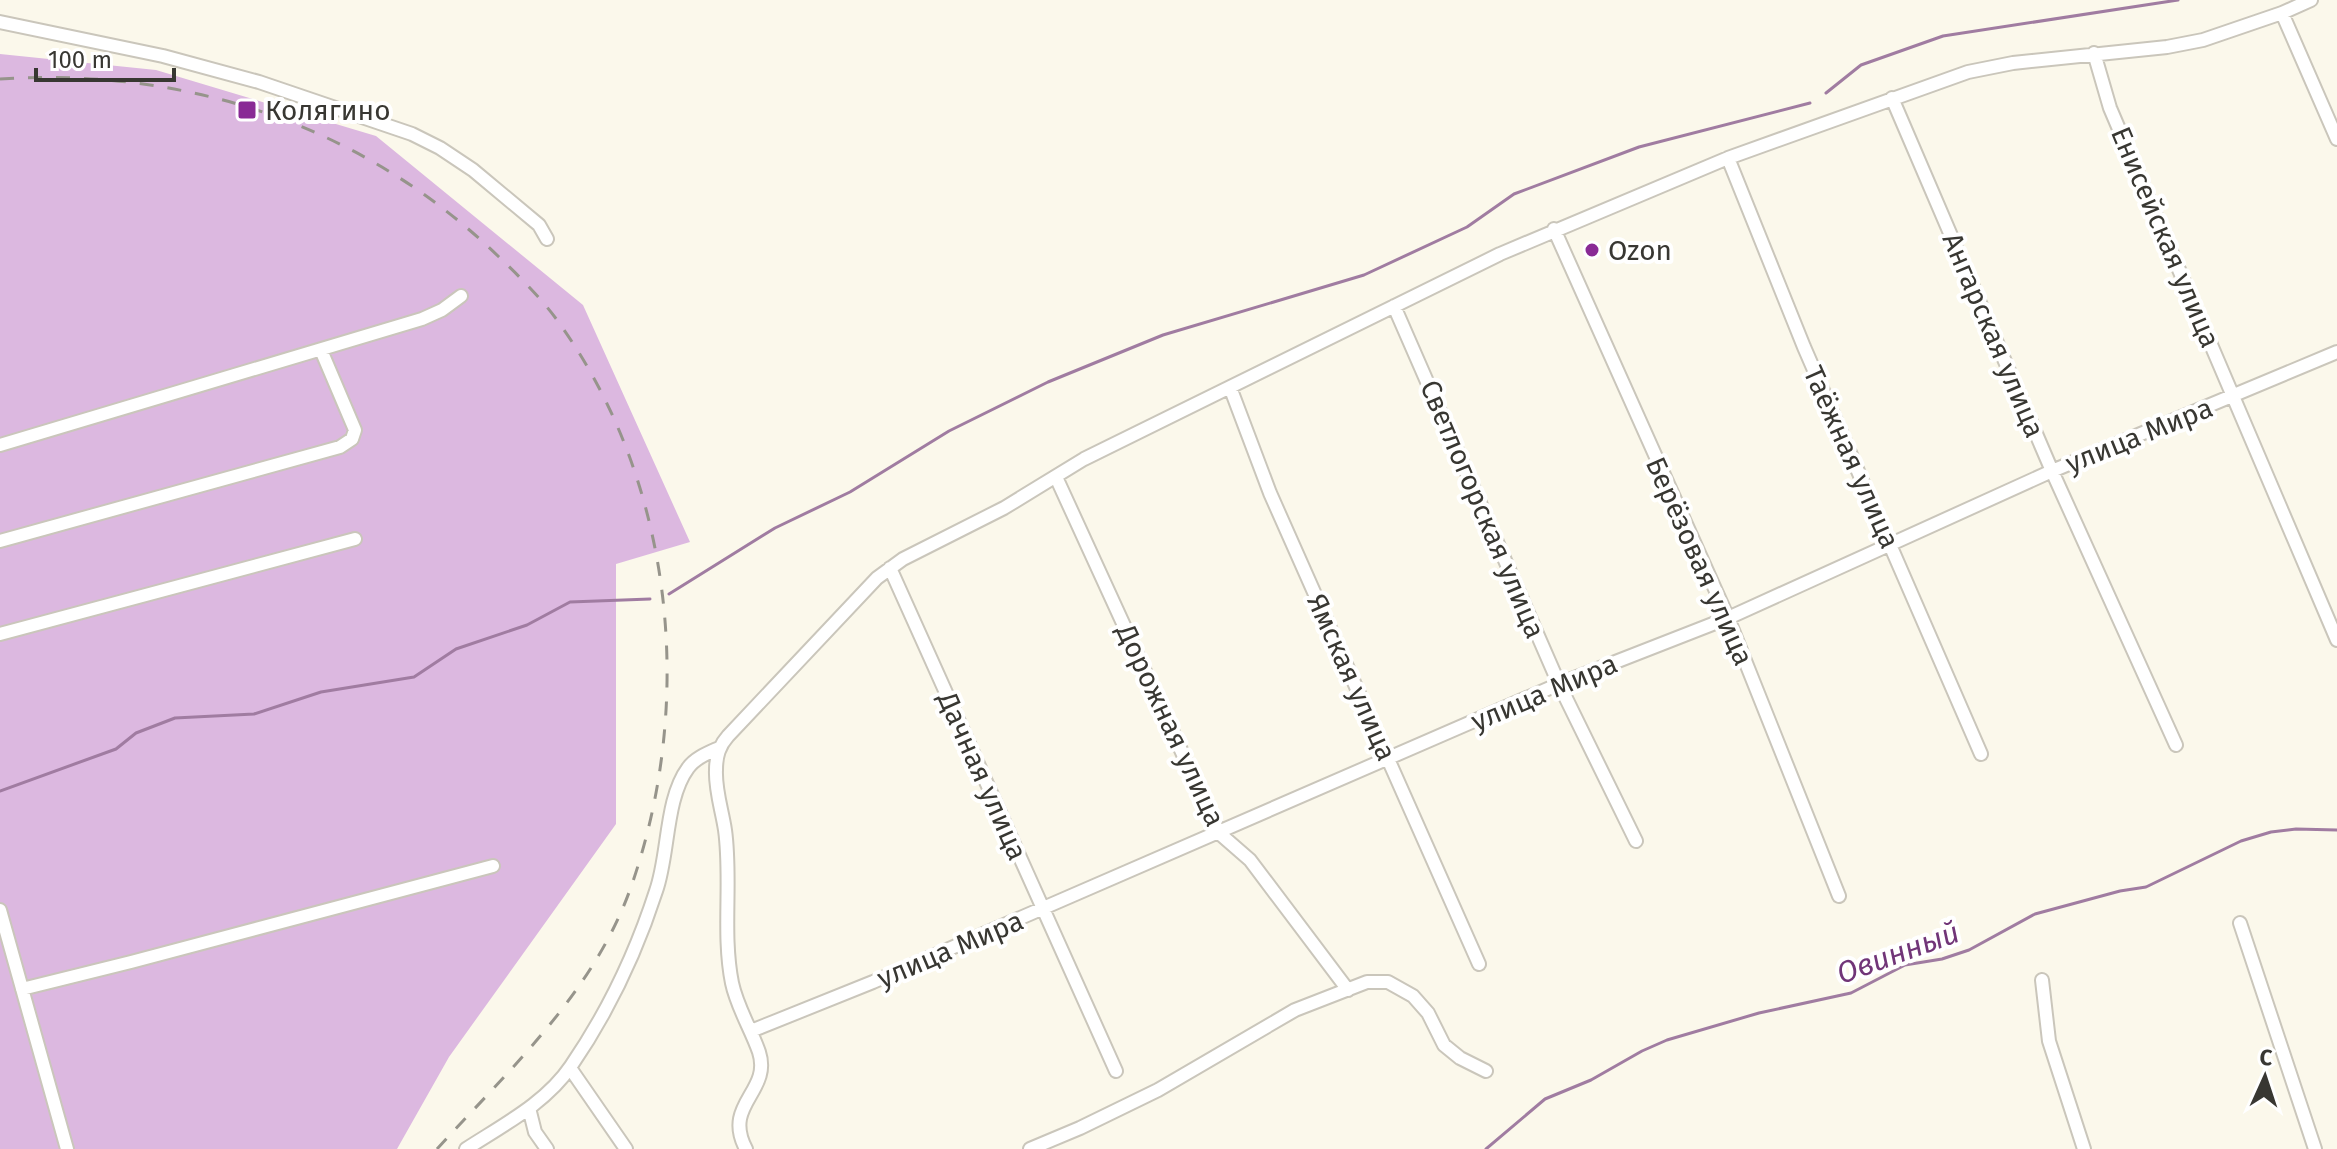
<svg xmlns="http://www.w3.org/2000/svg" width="2337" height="1149" font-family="'Fira Sans',sans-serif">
  <rect width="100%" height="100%" fill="#fbf8eb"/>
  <path fill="#dcb8e0" d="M0 54 156 70 376 136 583 305 690 542 616 564V824L449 1057 397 1149H0Z"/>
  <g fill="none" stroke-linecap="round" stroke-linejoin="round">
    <path stroke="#a07ca1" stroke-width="3" d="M1826 93 1861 65 1943 36 2178 0
      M669 594 775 528 850 492 949 431 1048 382 1163 335 1364 275 1467 227 1514 194 1639 147 1810 103
      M0 791 116 749 136 733 175 718 254 714 321 692 414 677 456 649 527 625 570 602 650 599
      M1486 1149 1545 1099 1591 1080 1642 1051 1667 1040 1759 1013 1851 993 1905 965 1942 959 1969 950 2035 914 2120 891 2146 887 2241 841 2271 832 2296 829 2337 830"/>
    <defs>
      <path id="minor" d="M2282 13 2337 139
        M0 22 163 56 259 82 412 134 440 148 473 170 539 225 547 239
        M2094 53 2110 108 2337 640
        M1892 98 2052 471 2176 745
        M1728 158 1804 347 1981 754
        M1554 229 1728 618 1839 896
        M1394 306 1559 684 1636 841
        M1230 387 1270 493 1479 964
        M0 445 422 319 442 310 461 296
        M1056 477 1219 833 1250 860 1348 990
        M0 541 340 447 352 439 355 430 321 350
        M890 568 1116 1071
        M0 634 355 539
        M0 910 67 1149
        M2240 923 2315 1149
        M2042 980 2049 1041 2084 1149
        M22 989 131 962 493 866
        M751 1031 873 982 1559 684 1728 618 2052 471 2337 352
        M570 1068 626 1149
        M529 1108 535 1132 547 1149
        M466 1149C503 1125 546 1103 571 1066 608 1012 636 953 656 891 669 855 665 799 688 768 695 758 708 753 719 748
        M746 1149C722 1104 772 1092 759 1052 751 1029 737 1007 732 983 722 933 732 880 725 830 722 810 715 790 716 770 716 756 719 746 728 736L877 578 903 559 1004 508 1084 459 1500 254 1728 158 1968 72 2013 63 2167 47 2203 40 2282 13 2311 0
        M1030 1149 1080 1128 1158 1090 1295 1010 1367 982H1388L1413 996 1428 1013 1444 1045 1460 1058 1486 1071"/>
    </defs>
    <use href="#minor" stroke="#cac6bb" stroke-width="16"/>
    <use href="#minor" stroke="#fff" stroke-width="12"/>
    <path stroke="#96948b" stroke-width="3" stroke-dasharray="14 14" stroke-linecap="butt" d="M0 79C188 67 364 126 499 257 521 278 545 302 562 327 675 488 695 704 631 887 594 992 510 1069 437 1149"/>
  </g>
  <g fill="#892a95" stroke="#fff" stroke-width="3">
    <rect x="237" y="100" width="20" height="20" rx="4"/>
    <circle cx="1592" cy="250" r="8"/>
  </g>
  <g text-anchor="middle" stroke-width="8" stroke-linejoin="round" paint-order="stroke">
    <g font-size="28" fill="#383732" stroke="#fff" text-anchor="start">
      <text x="265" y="120">Колягино</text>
      <text x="1608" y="260">Ozon</text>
    </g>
    <g font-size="28" fill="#383732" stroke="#fff">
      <text transform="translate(2166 237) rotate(67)" y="10">Енисейская улица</text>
      <text transform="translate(1994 335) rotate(67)" y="10">Ангарская улица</text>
      <text transform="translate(2139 435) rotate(-22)" y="10">улица Мира</text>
      <text transform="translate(1852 457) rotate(66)" y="10">Таёжная улица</text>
      <text transform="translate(1483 509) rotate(67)" y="10">Светлогорская улица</text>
      <text transform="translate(1700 561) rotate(66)" y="10">Берёзовая улица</text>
      <text transform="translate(1352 677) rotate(66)" y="10">Ямская улица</text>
      <text transform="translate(1544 692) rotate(-23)" y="10">улица Мира</text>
      <text transform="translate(1171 725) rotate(65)" y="10">Дорожная улица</text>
      <text transform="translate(983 776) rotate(66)" y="10">Дачная улица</text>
      <text transform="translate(950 949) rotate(-23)" y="10">улица Мира</text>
    </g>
    <g font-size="30" font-style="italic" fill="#713578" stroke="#fff">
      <text transform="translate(1898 953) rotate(-20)" y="10">Овинный</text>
    </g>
  </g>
  <g transform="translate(2265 1077) rotate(3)" stroke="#ffffff" stroke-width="6" paint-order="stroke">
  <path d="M0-6L14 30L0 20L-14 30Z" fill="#383732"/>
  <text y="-12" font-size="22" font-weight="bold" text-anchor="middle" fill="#383732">С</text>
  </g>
  <path d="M36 68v12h138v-12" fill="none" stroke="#383732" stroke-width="4"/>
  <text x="48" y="68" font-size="24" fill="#383732" stroke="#ffffff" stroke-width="6" paint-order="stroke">100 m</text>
</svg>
